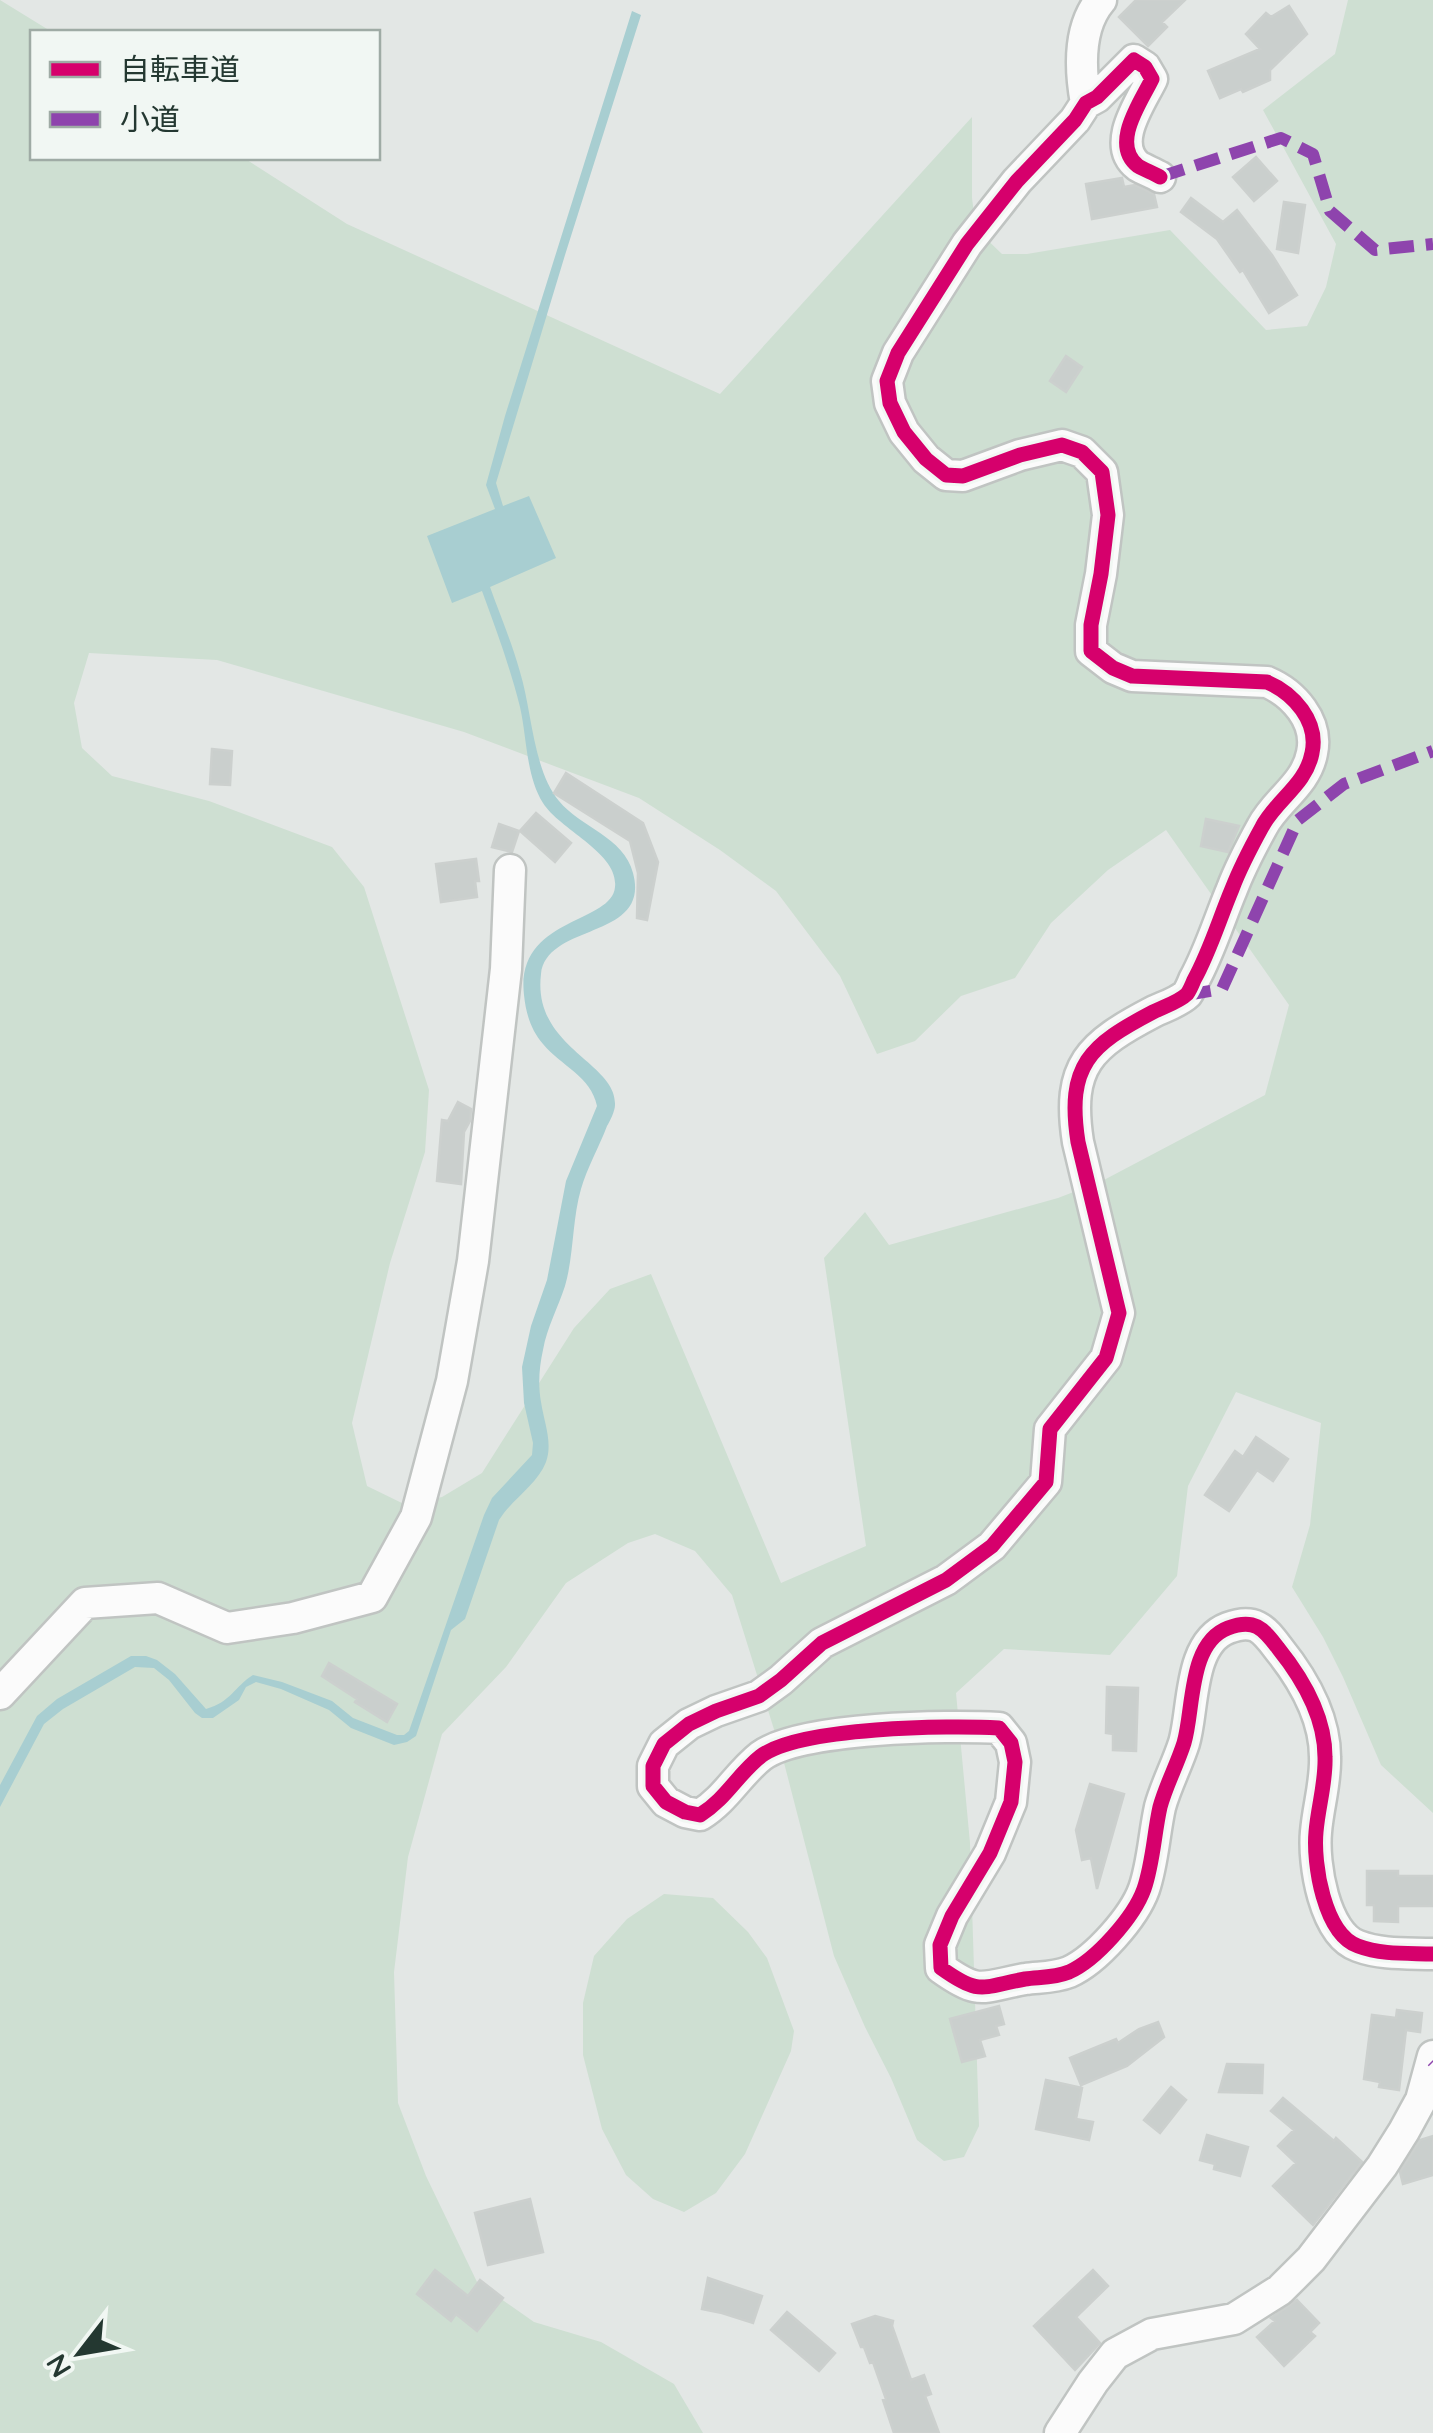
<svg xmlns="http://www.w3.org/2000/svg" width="1433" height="2433" font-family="Quicksand,'Noto Sans JP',sans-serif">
  <rect width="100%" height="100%" fill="#e3e7e5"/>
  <path fill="#cedfd2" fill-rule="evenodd" d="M0 0 52 32H32V158H244L347 224 720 394 972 117V198L976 229 1002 254H1027L1170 230 1266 330 1307 326 1326 287 1336 244 1263 110 1335 54 1348 0H1433V1813L1381 1765 1343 1677 1323 1637 1292 1587 1310 1525 1321 1423 1236 1392 1188 1486 1177 1576 1110 1655 1004 1649 956 1693 970 1843 979 2126 964 2157 944 2161 917 2140 891 2078 865 2027 834 1956 782 1755 732 1595 695 1551 655 1534 628 1543 566 1583 506 1667 442 1734 408 1857 394 1972 398 2103 426 2176 477 2282 534 2322 601 2342 674 2384 703 2433H0ZM89 653 217 660 464 732 639 798 720 850 776 891 840 976 877 1054 915 1041 961 996 1015 978 1051 923 1108 870 1166 830 1289 1005 1265 1095 1102 1181 1058 1198 889 1245 865 1212 824 1258 866 1546 781 1583 651 1274 610 1289 574 1328 482 1473 442 1497 406 1505 367 1486 352 1423 390 1263 425 1152 429 1090 364 887 332 847 209 801 112 776 82 748 74 703Z
    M664 1894 713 1898 748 1932 767 1958 794 2031 791 2051 745 2154 716 2193 684 2212 653 2199 626 2175 602 2129 583 2055V2003L594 1956 627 1919Z"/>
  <path fill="#a8ced1" d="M632 11 641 15 565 255 496 483 503 506 529 496 556 558 490 587C500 615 512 643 520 672 532 711 533 770 559 801 580 827 624 837 633 873 651 940 547 922 541 974 532 1048 617 1062 615 1105 615 1111 610 1121 607 1126 599 1147 587 1168 581 1189 572 1220 574 1255 565 1286 558 1308 547 1327 543 1350 539 1368 538 1385 541 1402 544 1422 553 1443 546 1462 537 1485 512 1499 499 1520L465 1619 451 1630 416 1736 407 1742 394 1745 351 1728 329 1710 281 1689 256 1682 246 1687 239 1700 213 1718H202L195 1713 169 1680 154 1668 135 1667 63 1709 44 1724 0 1807V1785L37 1716 57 1699 131 1656H146L157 1660 175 1674 206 1709C231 1702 234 1687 253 1675L282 1682 332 1701 353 1718 397 1735H404L409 1731 484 1515 492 1498 532 1455 533 1443 524 1403 522 1367 531 1326 547 1280 566 1181 597 1106C591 1076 561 1066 543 1044 531 1030 526 1014 524 995 515 917 612 924 615 887 619 853 560 830 543 803 526 776 527 738 520 707 510 667 496 629 482 591L452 603 427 536 495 509 486 485 505 416Z"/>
  <path fill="#cacfcd" stroke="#ccd0ce" stroke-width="2.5" d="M1136 0H1185L1162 22 1167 27 1148 46 1119 17Z
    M1289 6 1307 34 1270 70V80L1243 92 1241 89 1220 98 1208 71 1260 49 1246 34 1266 13 1271 17Z
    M1256 157 1277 181 1254 201 1233 177Z
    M1122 178 1124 187 1135 185 1154 194 1157 207 1092 219 1086 184Z
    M1191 198 1223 222 1237 210 1272 255 1297 295 1269 313 1243 270 1240 272 1217 239 1181 212Z
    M1284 202 1305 205 1298 253 1277 249Z
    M1066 356 1082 367 1066 392 1050 381Z
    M212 749 232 751 230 785 210 784Z
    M566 773 643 823 658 862 647 920 637 918 638 873 630 841 554 793Z
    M536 813 571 843 555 862 520 831Z
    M1206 819 1239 826 1228 852 1201 846Z
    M499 824 519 831 512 852 492 847Z
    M476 859 479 881H475L477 897 441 902 436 864Z
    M458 1102 471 1109 470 1121 464 1132 461 1184 437 1181 442 1120 448 1121Z
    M1256 1437 1288 1459 1273 1481 1257 1470 1229 1511 1205 1495 1235 1451 1243 1457Z
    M329 1663 397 1704 387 1722 355 1702 357 1699 322 1676Z
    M1107 1687 1138 1688 1136 1751 1113 1750V1734L1106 1733Z
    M1090 1784 1124 1794 1097 1889 1091 1858 1082 1860 1076 1830Z
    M1367 1871H1398V1876H1433V1906H1398V1922L1374 1921V1905H1367Z
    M999 2006 1004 2024 996 2026 999 2035 980 2040 985 2056 962 2062 950 2019Z
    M1397 2010 1422 2013 1420 2032 1406 2030 1399 2090 1379 2087 1380 2082 1364 2079 1372 2015 1396 2018Z
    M1158 2022 1164 2037 1127 2066 1081 2085 1070 2058 1116 2039 1118 2043 1139 2029Z
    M1227 2064 1263 2065 1262 2093 1219 2092Z
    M1046 2080 1082 2088 1076 2119 1093 2122 1089 2140 1036 2129Z
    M1171 2087 1186 2100 1160 2133 1144 2120Z
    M1283 2098 1334 2141 1336 2138 1362 2162 1313 2225 1273 2186 1296 2163 1278 2146 1294 2130 1271 2111Z
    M1207 2135 1248 2147 1240 2176 1214 2169 1215 2164 1200 2160Z
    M1433 2136V2175L1403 2184 1400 2172 1420 2140Z
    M530 2199 543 2252 488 2265 475 2213Z
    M435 2270 468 2296 480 2280 503 2298 477 2331 456 2314 451 2321 417 2294Z
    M1093 2270 1108 2286 1076 2317 1100 2343 1075 2370 1034 2326Z
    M708 2278 762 2296 753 2323 722 2313 702 2309Z
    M1297 2300 1319 2323 1310 2332 1315 2336 1284 2366 1257 2337 1275 2321 1271 2318Z
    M787 2312 835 2353 819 2371 771 2330Z
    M875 2316 893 2321 892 2326 911 2380 924 2375 931 2394 925 2396 939 2433H894L883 2400 886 2399 873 2362 870 2363 864 2347H861L852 2324Z"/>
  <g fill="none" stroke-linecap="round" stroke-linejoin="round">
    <defs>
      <path id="minor" d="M1086 103C1080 70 1078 27 1101 0
        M1160 177C1153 173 1145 170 1138 166 1110 144 1141 102 1152 79L1145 67 1134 60 1097 97 1086 103 1075 120 1017 181 967 244 898 353 887 381 890 403 904 432 926 459 946 475 963 476 1020 455 1062 445 1082 452 1102 472 1108 515 1101 574 1091 625V651L1113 668 1132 676 1267 682C1293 693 1319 721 1312 753 1306 785 1276 800 1262 827 1251 847 1240 868 1232 889 1219 920 1210 951 1194 980 1192 985 1190 990 1187 994 1179 1002 1163 1007 1153 1012 1090 1045 1066 1065 1078 1142L1119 1313 1106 1358 1050 1429 1046 1482 992 1546 946 1580 822 1643 781 1680 759 1696 716 1711 689 1724 664 1744 653 1766V1786L666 1802 685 1812 700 1815C726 1799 738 1774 761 1756 800 1727 949 1725 999 1728L1011 1743 1015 1762 1011 1802 990 1853 952 1916 940 1945 941 1968C980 1996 981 1987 1025 1979 1040 1977 1054 1978 1069 1972 1096 1960 1134 1917 1144 1889 1153 1863 1154 1834 1160 1807 1166 1785 1177 1765 1184 1743 1194 1710 1188 1643 1228 1628 1254 1618 1263 1628 1278 1648 1303 1679 1325 1716 1325 1757 1326 1782 1318 1807 1316 1832 1313 1863 1324 1934 1358 1946 1382 1955 1408 1953 1433 1954
        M0 1694 85 1603 158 1598 227 1628 293 1618 372 1597 416 1517 452 1381 473 1261 506 969 510 870
        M1060 2433 1093 2382 1115 2354 1152 2334 1234 2319 1280 2290 1311 2259 1382 2166 1404 2131 1421 2100 1433 2056"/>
    </defs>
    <use href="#minor" stroke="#c0c4c2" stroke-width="35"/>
    <use href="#minor" stroke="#fbfbfb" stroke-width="30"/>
    <path stroke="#8e44ad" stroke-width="12" stroke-dasharray="25 12" stroke-linecap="butt" d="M1160 177 1281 138 1313 154 1330 211 1375 250 1433 244
      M1186 995 1222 989 1298 820 1344 784 1433 751
      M1432 2061 1433 2062"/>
    <defs>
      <path id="cycleway" d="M1160 177C1153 173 1145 170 1138 166 1110 144 1141 102 1152 79L1145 67 1134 60 1097 97 1086 103 1075 120 1017 181 967 244 898 353 887 381 890 403 904 432 926 459 946 475 963 476 1020 455 1062 445 1082 452 1102 472 1108 515 1101 574 1091 625V651L1113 668 1132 676 1267 682C1293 693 1319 721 1312 753 1306 785 1276 800 1262 827 1251 847 1240 868 1232 889 1219 920 1210 951 1194 980 1192 985 1190 990 1187 994 1179 1002 1163 1007 1153 1012 1090 1045 1066 1065 1078 1142L1119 1313 1106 1358 1050 1429 1046 1482 992 1546 946 1580 822 1643 781 1680 759 1696 716 1711 689 1724 664 1744 653 1766V1786L666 1802 685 1812 700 1815C726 1799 738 1774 761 1756 800 1727 949 1725 999 1728L1011 1743 1015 1762 1011 1802 990 1853 952 1916 940 1945 941 1968C980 1996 981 1987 1025 1979 1040 1977 1054 1978 1069 1972 1096 1960 1134 1917 1144 1889 1153 1863 1154 1834 1160 1807 1166 1785 1177 1765 1184 1743 1194 1710 1188 1643 1228 1628 1254 1618 1263 1628 1278 1648 1303 1679 1325 1716 1325 1757 1326 1782 1318 1807 1316 1832 1313 1863 1324 1934 1358 1946 1382 1955 1408 1953 1433 1954"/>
    </defs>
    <use href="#cycleway" stroke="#f1f7f3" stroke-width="21"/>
    <use href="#cycleway" stroke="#d6006c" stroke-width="15"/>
  </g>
  <rect x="30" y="30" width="350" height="130" fill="#f1f7f3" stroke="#9faba5" stroke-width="2.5"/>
  <rect x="50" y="62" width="50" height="15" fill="#d6006c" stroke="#9faba5" stroke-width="2.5"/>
  <text x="120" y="80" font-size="30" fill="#243831">自転車道</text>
  <rect x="50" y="112" width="50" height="15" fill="#8e44ad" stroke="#9faba5" stroke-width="2.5"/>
  <text x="120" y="130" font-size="30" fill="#243831">小道</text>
  <g transform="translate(80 2353) rotate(239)" stroke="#f1f7f3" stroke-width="8" paint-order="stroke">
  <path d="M0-8L18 38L0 25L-18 38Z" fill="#243831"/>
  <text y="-15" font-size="28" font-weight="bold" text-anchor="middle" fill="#243831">N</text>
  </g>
</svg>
